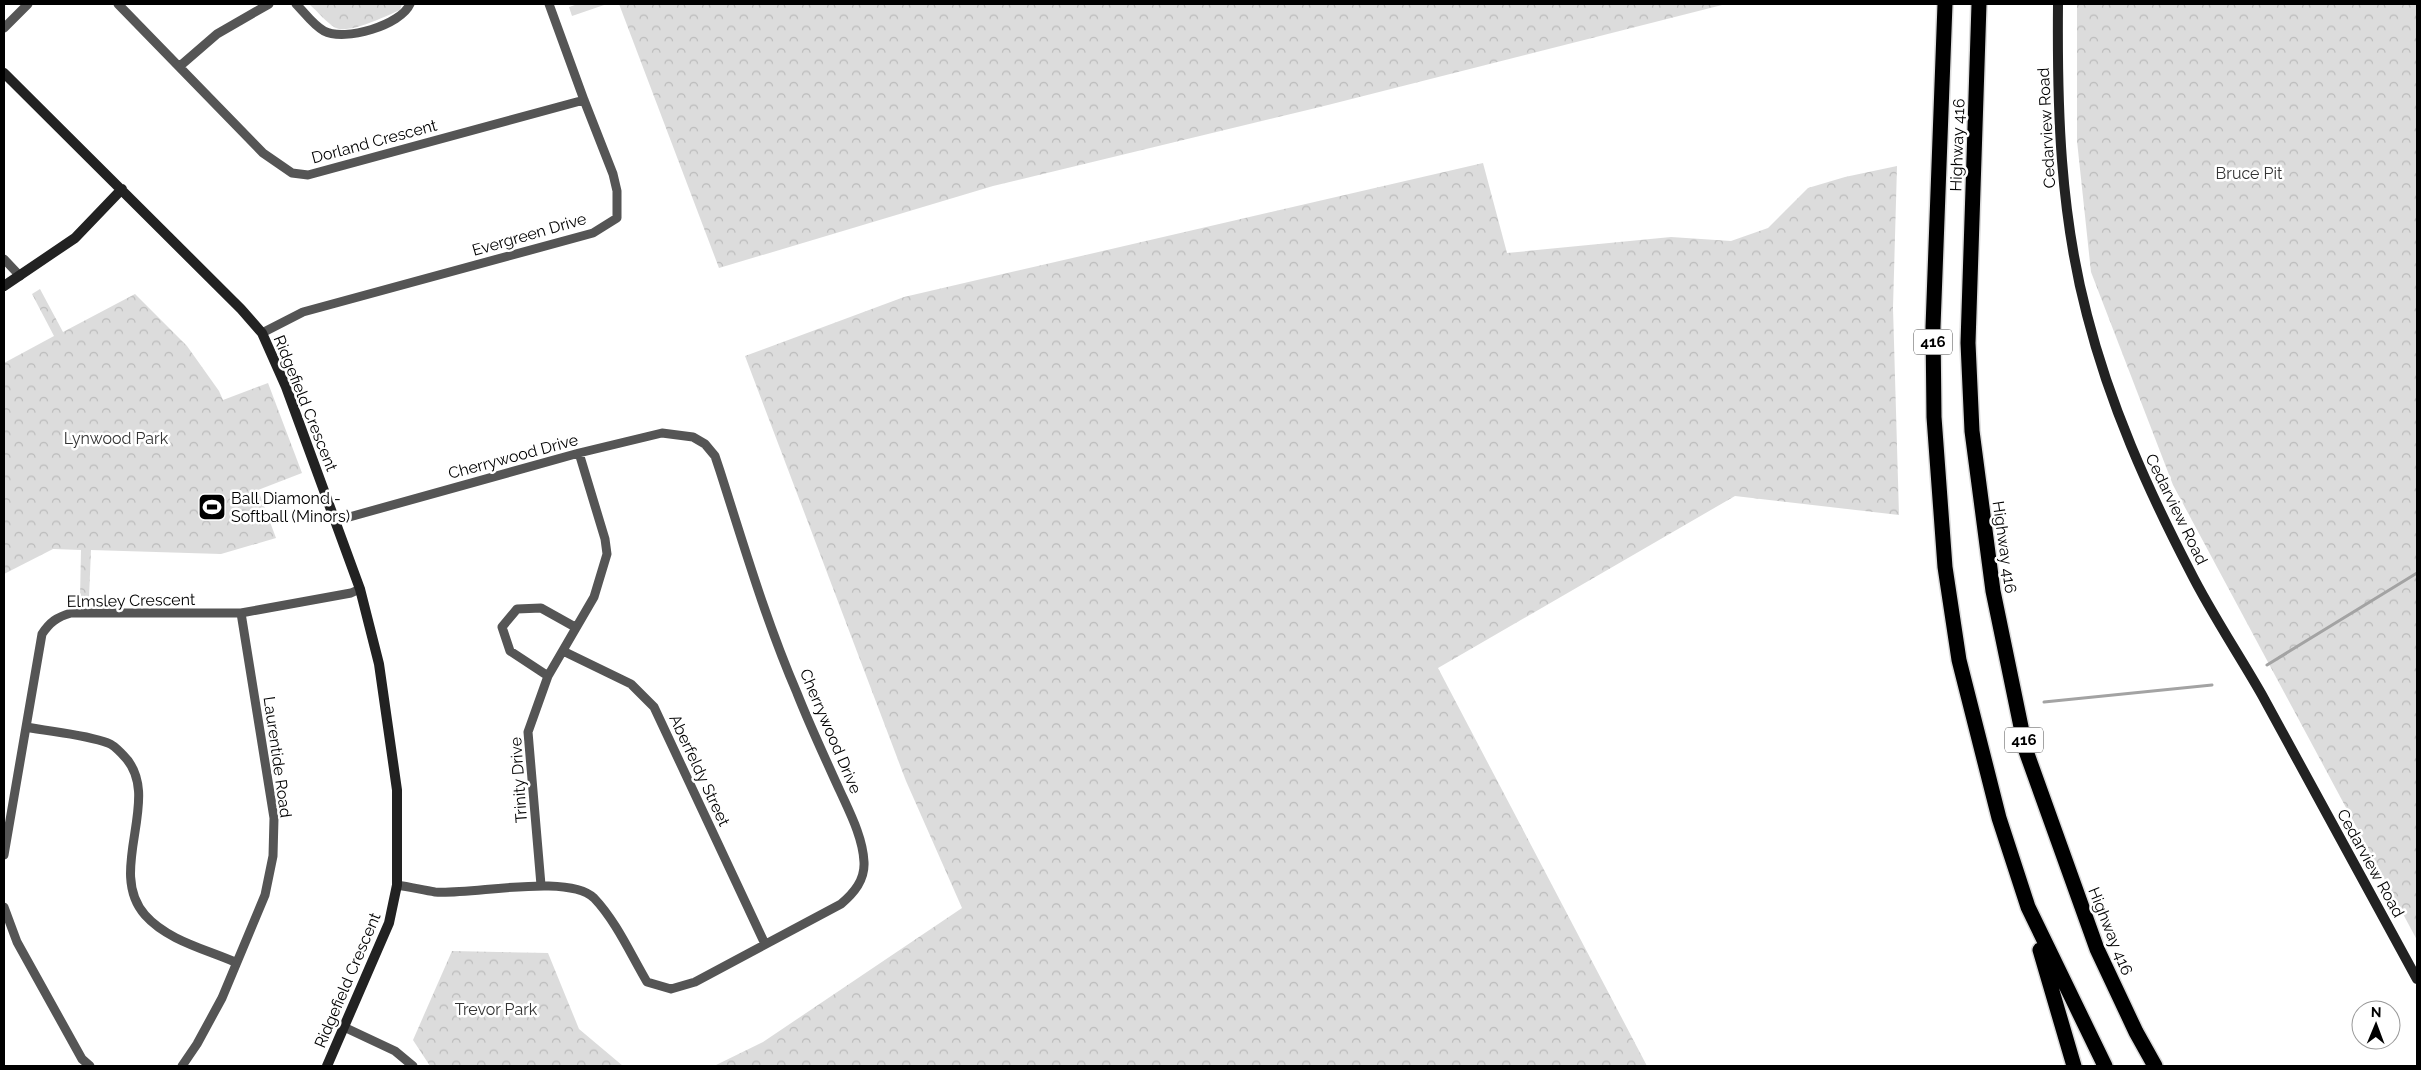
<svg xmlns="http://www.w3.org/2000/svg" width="2421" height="1070" font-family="Raleway,sans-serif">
  <defs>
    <pattern id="forest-crowns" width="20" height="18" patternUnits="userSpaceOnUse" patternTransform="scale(1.25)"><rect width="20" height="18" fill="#dcdcdc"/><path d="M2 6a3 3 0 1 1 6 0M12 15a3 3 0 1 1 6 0" fill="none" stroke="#bbb"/></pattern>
  </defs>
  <rect width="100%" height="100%" fill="#fff"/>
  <path fill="#dcdcdc" d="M578 4H607L572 16 569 7Z"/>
  <path fill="url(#forest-crowns)" d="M309 4H402L400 10C386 16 350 34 336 28 329 25 316 10 309 4Z
    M619 4H1726L1320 107 993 186 719 268Z
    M2077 4H2417V940L2173 485 2091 272 2077 141Z
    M1483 163 1507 253 1671 237 1731 241 1768 228 1808 188 1845 177 1897 166 1893 308 1899 515 1735 496 1438 668 1647 1066H714L763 1042 962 908 906 781 745 356 904 297Z
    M40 289 63 332 135 294 187 346 219 391 223 400 268 383 302 473 258 490 276 538 221 554 91 550 89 598H80L81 550 53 549 4 574V363L54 336 32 294Z
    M452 951 548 953 579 1029 623 1066H430L413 1040Z"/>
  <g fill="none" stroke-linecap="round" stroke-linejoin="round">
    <path stroke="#a3a3a3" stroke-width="3" d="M2267 665 2417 573
      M2044 702 2212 685"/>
    <defs>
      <path id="highway" d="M1945 4 1933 327 1934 417 1945 567 1959 660 1999 818 2028 907 2105 1066
        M1979 4 1968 343 1972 431 1993 591 2026 751 2097 949 2136 1032 2155 1066
        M2040 950 2074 1066"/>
    </defs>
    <use href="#highway" stroke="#dbdbdb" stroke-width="18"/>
    <path stroke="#555" stroke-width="9" d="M118 4 263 153 292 173 308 175 584 100
      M296 4C305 13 313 25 324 31 345 42 401 25 410 4
      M4 28 28 4
      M180 66 217 34 269 4
      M4 259 20 276
      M262 333 303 312 593 233 617 218V191L613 174 584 100 549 4
      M335 521 579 453 662 433 693 437 705 444 715 456 720 471C744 546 766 621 797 693 810 726 825 758 840 791 850 813 863 838 864 862 865 880 854 893 841 904L695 982 671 989 647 982C631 955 616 921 594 898 568 873 472 895 435 892 423 890 410 887 397 885
      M563 651 631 684 654 707 765 944
      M548 676 510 651 502 627 517 609 541 608 575 627
      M26 727C52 732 84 734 108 743 114 745 119 751 123 755 165 796 105 870 145 915 167 940 205 949 235 962
      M4 855 42 634C50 622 57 617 71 613H241L351 593 360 589
      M541 885 528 732 548 676 594 597 607 554 605 539 579 453
      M4 907 17 942 82 1059 90 1066
      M346 1028 395 1051 413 1066
      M182 1066 197 1044 222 998 265 895 273 856 274 818 241 613"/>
    <path stroke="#222" stroke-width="10" d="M2058 4C2057 109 2060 213 2087 315 2110 405 2147 488 2190 571 2211 613 2238 653 2262 695 2314 789 2365 885 2417 979
      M4 73 241 309 262 333 286 387 360 589 379 664 397 790V885L389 923 327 1066
      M4 286 75 238 122 189"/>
    <use href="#highway" stroke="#000" stroke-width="15"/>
  </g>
  <defs>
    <symbol id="stadium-square" viewBox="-11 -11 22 22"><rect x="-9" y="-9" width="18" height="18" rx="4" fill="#000" stroke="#fff"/><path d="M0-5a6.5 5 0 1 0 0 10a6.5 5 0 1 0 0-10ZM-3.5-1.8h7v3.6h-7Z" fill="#fff"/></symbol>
  </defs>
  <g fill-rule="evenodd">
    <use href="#stadium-square" x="196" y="491" width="32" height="32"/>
  </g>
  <g text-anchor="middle" stroke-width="5" stroke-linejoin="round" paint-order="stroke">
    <g fill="#fff" stroke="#4c4c4c" stroke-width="1">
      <rect x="1914" y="329.5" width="38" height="25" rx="4"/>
      <rect x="2005" y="727.5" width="38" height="25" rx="4"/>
    </g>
    <g font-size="15" font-weight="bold" fill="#000">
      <text x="1933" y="347">416</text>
      <text x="2024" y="745">416</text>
    </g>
    <g font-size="16" fill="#000" stroke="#fff">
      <text transform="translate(2046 128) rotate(-93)" y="6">Cedarview Road</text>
      <text transform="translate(374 141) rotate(-15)" y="6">Dorland Crescent</text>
      <text transform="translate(1957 145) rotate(-88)" y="6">Highway 416</text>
      <text transform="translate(529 234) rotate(-16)" y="6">Evergreen Drive</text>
      <text transform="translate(306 403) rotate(68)" y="6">Ridgefield Crescent</text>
      <text transform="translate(513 456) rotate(-15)" y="6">Cherrywood Drive</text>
      <text transform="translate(2177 509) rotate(64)" y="6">Cedarview Road</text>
      <text transform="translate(2005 547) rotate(82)" y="6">Highway 416</text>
      <text transform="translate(131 600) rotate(-1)" y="6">Elmsley Crescent</text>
      <text transform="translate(831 731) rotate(67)" y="6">Cherrywood Drive</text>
      <text transform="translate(278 757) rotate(82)" y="6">Laurentide Road</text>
      <text transform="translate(700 770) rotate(65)" y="6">Aberfeldy Street</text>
      <text transform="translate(518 780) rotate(-94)" y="6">Trinity Drive</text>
      <text transform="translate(2371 863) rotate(61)" y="6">Cedarview Road</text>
      <text transform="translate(2111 931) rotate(68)" y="6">Highway 416</text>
      <text transform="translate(347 980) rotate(-67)" y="6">Ridgefield Crescent</text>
    </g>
    <g font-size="16" fill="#333" stroke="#fff">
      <text x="2249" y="179">Bruce Pit</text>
      <text x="116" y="444">Lynwood Park</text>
      <text x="496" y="1015">Trevor Park</text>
    </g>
    <g font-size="16" fill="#000" stroke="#fff" text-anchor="start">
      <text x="231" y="504">Ball Diamond -<tspan x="231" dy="18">Softball (Minors)</tspan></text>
    </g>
  </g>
  <rect width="2421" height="1070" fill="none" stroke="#000000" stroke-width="10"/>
  <g transform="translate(2376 1025) rotate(1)"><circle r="24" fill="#ffffff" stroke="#999999"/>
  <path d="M0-4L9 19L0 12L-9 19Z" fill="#000000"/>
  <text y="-8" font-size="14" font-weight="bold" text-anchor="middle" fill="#000000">N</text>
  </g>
</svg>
